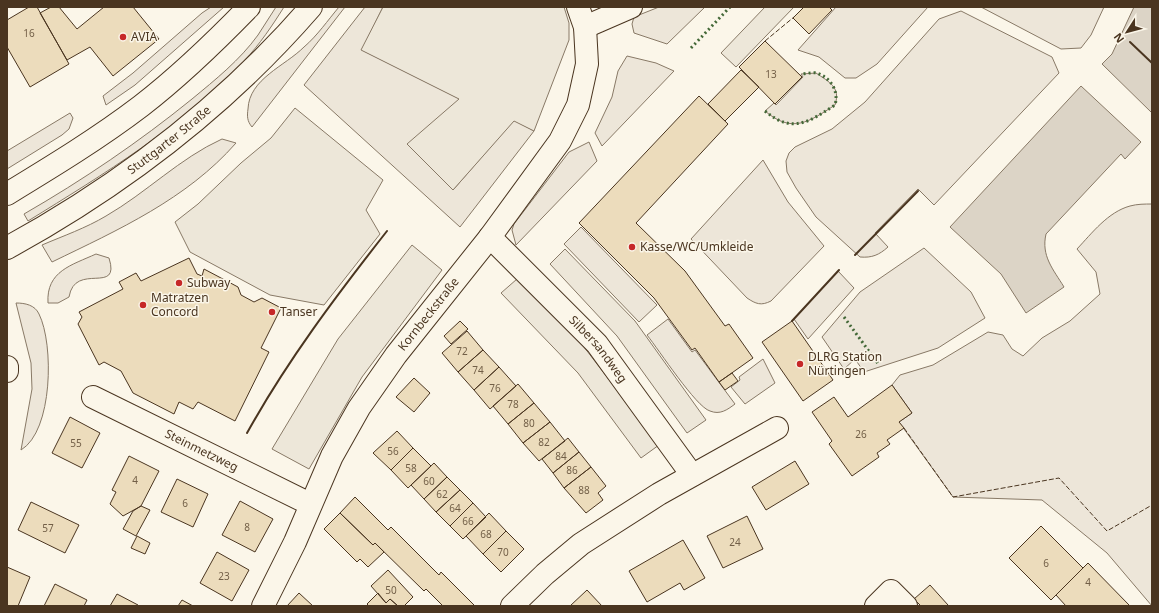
<svg xmlns="http://www.w3.org/2000/svg" width="1159" height="613" font-family="'Noto Sans',sans-serif">
  <rect width="100%" height="100%" fill="#fbf6e9"/>
  <path fill="#ede6d9" stroke="#887966" d="M211 7H224L135 85 106 105 103 96 133 73 202 13Z
    M276 7H284C272 26 260 44 244 61 183 126 104 174 28 221L24 214C83 180 139 142 192 99 215 80 240 60 258 35 264 26 270 16 276 7Z
    M339 7H345L252 127C247 121 247 116 248 109 249 79 285 66 304 47 317 36 328 20 339 7Z
    M365 7H383L362 50 460 99 453 190 514 120 534 131 460 227 304 85Z
    M659 7H705L667 44 634 33 632 24 634 17Z
    M836 7H928L877 64 856 78H845L819 57 798 50Z
    M981 7H1104L1091 35 1081 48 1061 49Z
    M961 11 1052 57 1059 73 934 205 918 189 875 233 888 247C879 255 872 258 860 257L816 217 796 188 787 172 786 161 789 153 795 147 832 129 865 102 939 19Z
    M627 56 656 63 674 71 602 146 595 133 612 97 618 71Z
    M816 73C829 82 841 87 835 105 809 122 792 134 765 111L774 103 776 105 803 77 801 74Z
    M70 113 73 118 69 129 62 135 7 169V151Z
    M222 139 236 143C187 199 118 230 52 262L42 245C63 236 86 228 106 216 146 193 180 158 222 139Z
    M589 142 597 161 516 245 512 230 514 224 569 152Z
    M763 160 788 202 824 246 771 301C761 306 756 304 747 298L691 239Z
    M1152 204V606L1107 553 1042 500 953 497 899 422 912 413 892 385 900 375 933 365 988 332 1003 335 1012 349 1023 356 1042 338 1070 321 1100 294 1096 272 1077 249C1092 233 1108 212 1130 206 1137 204 1145 204 1152 204Z
    M581 227 657 305 639 322 564 244Z
    M924 248 971 292 985 318 938 348 864 372 855 359 844 369 822 337 860 292Z
    M96 254 109 258C121 296 75 261 69 297L58 303H48C46 271 72 265 96 254Z
    M838 271 854 288 808 339 794 319Z
    M16 303C25 303 35 305 39 314 54 344 53 431 21 450L32 389 31 363Z
    M668 319 692 352 695 350 735 404C727 410 720 415 710 411 696 407 659 350 647 335Z
    M763 359 775 383 745 404 731 387 740 380 739 377Z"/>
  <path fill="#ede7d9" stroke="#887966" d="M383 7H564L569 23V40L534 131 514 121 453 190 407 144 459 99 361 50Z
    M765 7H794L736 67 721 53Z
    M295 108 383 180 366 210 380 234 324 305 270 295 190 252 175 222 198 204 241 163 271 138Z
    M412 245 442 270 362 377 309 469 272 449 338 339Z
    M565 249 635 321 706 420 687 433 617 336 550 264Z
    M517 279 584 347 659 445 641 458 578 373 501 293Z"/>
  <path fill="#dcd4c6" stroke="#887966" d="M1134 7H1152V113L1102 64 1112 54Z
    M1081 86 1141 142 1125 159 1121 154 1046 234C1041 256 1053 269 1064 287L1026 313 1001 274 950 227Z"/>
  <path fill="#ecdcbc" stroke="#4a3520" d="M29 7H37L69 64 30 87 7 47V20Z
    M51 7H59L77 29 104 7H133L159 39 113 76 90 47 67 60 40 13Z
    M804 7H829L832 10 809 34 793 18Z
    M765 41 802 77 775 104 739 67Z
    M741 70 759 87 725 121 708 104Z
    M699 96 728 124 636 223 685 271 725 326 729 324 753 358 719 382 695 348 692 350 654 298 579 223Z
    M189 258 197 274 202 276 204 269 238 287 241 295 254 302 262 298 281 308 261 348 269 352 235 421 198 402 193 409 179 402 174 414 133 393 121 371 104 362 99 365 78 324 82 317 79 312 123 289 119 282 136 273 141 281Z
    M460 321 468 329 451 344 444 336Z
    M792 321 833 380 803 401 762 342Z
    M467 331 483 350 458 372 442 353Z
    M483 350 499 367 474 390 458 372Z
    M499 367 516 386 490 409 474 390Z
    M732 373 738 381 725 390 719 382Z
    M414 378 430 393 414 412 396 397Z
    M518 384 534 403 508 424 493 406Z
    M892 385 912 413 899 422 904 428 887 440 890 444 877 453 879 457 852 476 829 444 832 441 812 412 834 397 848 417Z
    M534 403 550 422 523 443 508 424Z
    M70 417 100 433 82 468 52 453Z
    M550 422 565 441 539 461 523 443Z
    M397 431 413 448 391 470 373 453Z
    M568 438 579 452 553 473 542 459Z
    M413 448 431 466 408 488 391 470Z
    M579 452 591 467 564 488 553 473Z
    M129 456 159 471 141 506 123 516 110 504 116 492 112 490Z
    M795 461 809 484 766 510 752 487Z
    M434 463 447 477 424 499 411 485Z
    M591 467 606 486 598 493 603 500 586 513 564 488Z
    M447 477 460 490 436 512 424 499Z
    M177 479 208 494 193 527 161 512Z
    M460 490 473 503 450 526 436 512Z
    M355 497 388 530 391 527 439 575 441 572 475 606H443L426 589 424 591 375 543 373 545 340 513Z
    M240 501 273 519 255 552 222 535Z
    M31 502 79 525 65 553 18 530Z
    M473 503 486 517 463 539 450 526Z
    M141 506 150 510 136 536 123 529 133 511Z
    M340 513 373 545 375 543 384 552 368 567 360 559 357 562 324 529Z
    M489 513 506 531 483 554 466 536Z
    M747 516 763 549 723 568 707 536Z
    M1041 526 1083 568 1051 600 1009 558Z
    M506 531 524 549 501 572 483 554Z
    M137 536 150 543 145 554 131 548Z
    M683 540 705 578 684 590 680 583 647 602 629 571Z
    M217 552 249 570 232 601 200 583Z
    M1088 563 1130 606H1066L1056 595Z
    M7 567 30 577 18 606H7Z
    M388 570 413 597 404 606H398L390 599 386 603 371 586Z
    M55 584 87 600 84 606H44Z
    M930 585 948 605 947 606H921L914 599Z
    M587 590 602 606H570Z
    M299 593 313 606H287Z
    M378 593 386 603 390 599 398 606H369L367 604Z
    M117 594 138 605V606H110Z
    M182 600 193 606H178Z"/>
  <g fill="none" stroke-linecap="round" stroke-linejoin="round">
    <defs>
      <g id="street">
        <path d="M585 27 631 7"/>
        <path id="s1" d="M490 237 597 344 692 475"/>
        <path id="s2" d="M93 397 310 504"/>
        <path id="s3" d="M263 606 295 542 332 456 359 408 396 355 490 237 560 141 578 105 587 64 585 27 578 7"/>
        <path d="M512 606 545 574 581 544 659 494 777 428"/>
        <path d="M876 606 891 591 906 606"/>
      </g>
      <path id="secondary" d="M7 367V371"/>
      <g id="primary">
        <path d="M7 194C53 166 99 138 141 106 180 76 215 42 249 7"/>
        <path id="s4" d="M7 248C120 186 226 105 311 7"/>
      </g>
    </defs>
    <use href="#street" stroke="#4a3520" stroke-width="24"/>
    <use href="#secondary" stroke="#4a3520" stroke-width="24"/>
    <use href="#primary" stroke="#4a3520" stroke-width="24"/>
    <use href="#street" stroke="#fbf6e9" stroke-width="22"/>
    <use href="#secondary" stroke="#fbf6e9" stroke-width="22"/>
    <use href="#primary" stroke="#fbf6e9" stroke-width="22"/>
    <path stroke="#436837" stroke-width="3" stroke-dasharray="2 3" stroke-linecap="butt" d="M691 48 730 7
      M765 111C792 134 809 122 835 105 839 91 831 78 817 73 812 72 805 74 801 74
      M844 317 879 365"/>
    <path stroke="#4a3520" stroke-width="1" stroke-dasharray="5 2" stroke-linecap="butt" d="M765 41 794 17
      M904 428 953 497 1059 478 1107 531 1152 505"/>
    <path stroke="#4a3520" stroke-width="2" d="M1130 42 1152 63
      M855 255 918 191
      M792 321 839 270
      M247 433C287 361 336 296 387 231"/>
  </g>
  <g fill="#c62828" stroke="#fbf6e9" stroke-width="1.5">
    <circle cx="123" cy="37" r="4"/>
    <circle cx="632" cy="247" r="4"/>
    <circle cx="179" cy="283" r="4"/>
    <circle cx="143" cy="305" r="4"/>
    <circle cx="272" cy="312" r="4"/>
    <circle cx="800" cy="364" r="4"/>
  </g>
  <g text-anchor="middle" stroke-width="3" stroke-linejoin="round" paint-order="stroke">
    <g font-size="10" fill="#725f47">
      <text x="29" y="37">16</text>
      <text x="771" y="78">13</text>
      <text x="462" y="355">72</text>
      <text x="478" y="374">74</text>
      <text x="495" y="392">76</text>
      <text x="513" y="408">78</text>
      <text x="529" y="427">80</text>
      <text x="861" y="438">26</text>
      <text x="544" y="446">82</text>
      <text x="76" y="447">55</text>
      <text x="393" y="455">56</text>
      <text x="561" y="460">84</text>
      <text x="411" y="472">58</text>
      <text x="572" y="474">86</text>
      <text x="135" y="484">4</text>
      <text x="429" y="485">60</text>
      <text x="584" y="494">88</text>
      <text x="442" y="498">62</text>
      <text x="185" y="507">6</text>
      <text x="455" y="512">64</text>
      <text x="468" y="525">66</text>
      <text x="247" y="531">8</text>
      <text x="48" y="532">57</text>
      <text x="486" y="538">68</text>
      <text x="735" y="546">24</text>
      <text x="503" y="556">70</text>
      <text x="1046" y="567">6</text>
      <text x="224" y="580">23</text>
      <text x="1088" y="586">4</text>
      <text x="391" y="594">50</text>
    </g>
    <g font-size="12" fill="#4a3520" stroke="#fbf6e9" text-anchor="start">
      <text x="131" y="41">AVIA</text>
      <text x="640" y="251">Kasse/WC/Umkleide</text>
      <text x="187" y="287">Subway</text>
      <text x="151" y="302">Matratzen<tspan x="151" dy="14">Concord</tspan></text>
      <text x="280" y="316">Tanser</text>
      <text x="808" y="361">DLRG Station<tspan x="808" dy="14">Nürtingen</tspan></text>
    </g>
    <g font-size="12" fill="#4a3520" stroke="#fbf6e9">
      <text dy="4" stroke="none"><textPath href="#s4" startOffset="195">Stuttgarter Straße</textPath></text>
      <text dy="4" stroke="none"><textPath href="#s3" startOffset="337">Kornbeckstraße</textPath></text>
      <text dy="4" stroke="none"><textPath href="#s1" startOffset="156">Silbersandweg</textPath></text>
      <text dy="4" stroke="none"><textPath href="#s2" startOffset="121">Steinmetzweg</textPath></text>
    </g>
  </g>
  <rect width="1159" height="613" fill="none" stroke="#4a3520" stroke-width="16"/>
  <g transform="translate(1127 32) rotate(234)" stroke="#fbf6e9" stroke-width="3" paint-order="stroke">
  <path d="M0-3L7 15L0 10L-7 15Z" fill="#4a3520"/>
  <text y="-6" font-size="11" font-weight="bold" text-anchor="middle" fill="#4a3520">N</text>
  </g>
</svg>
